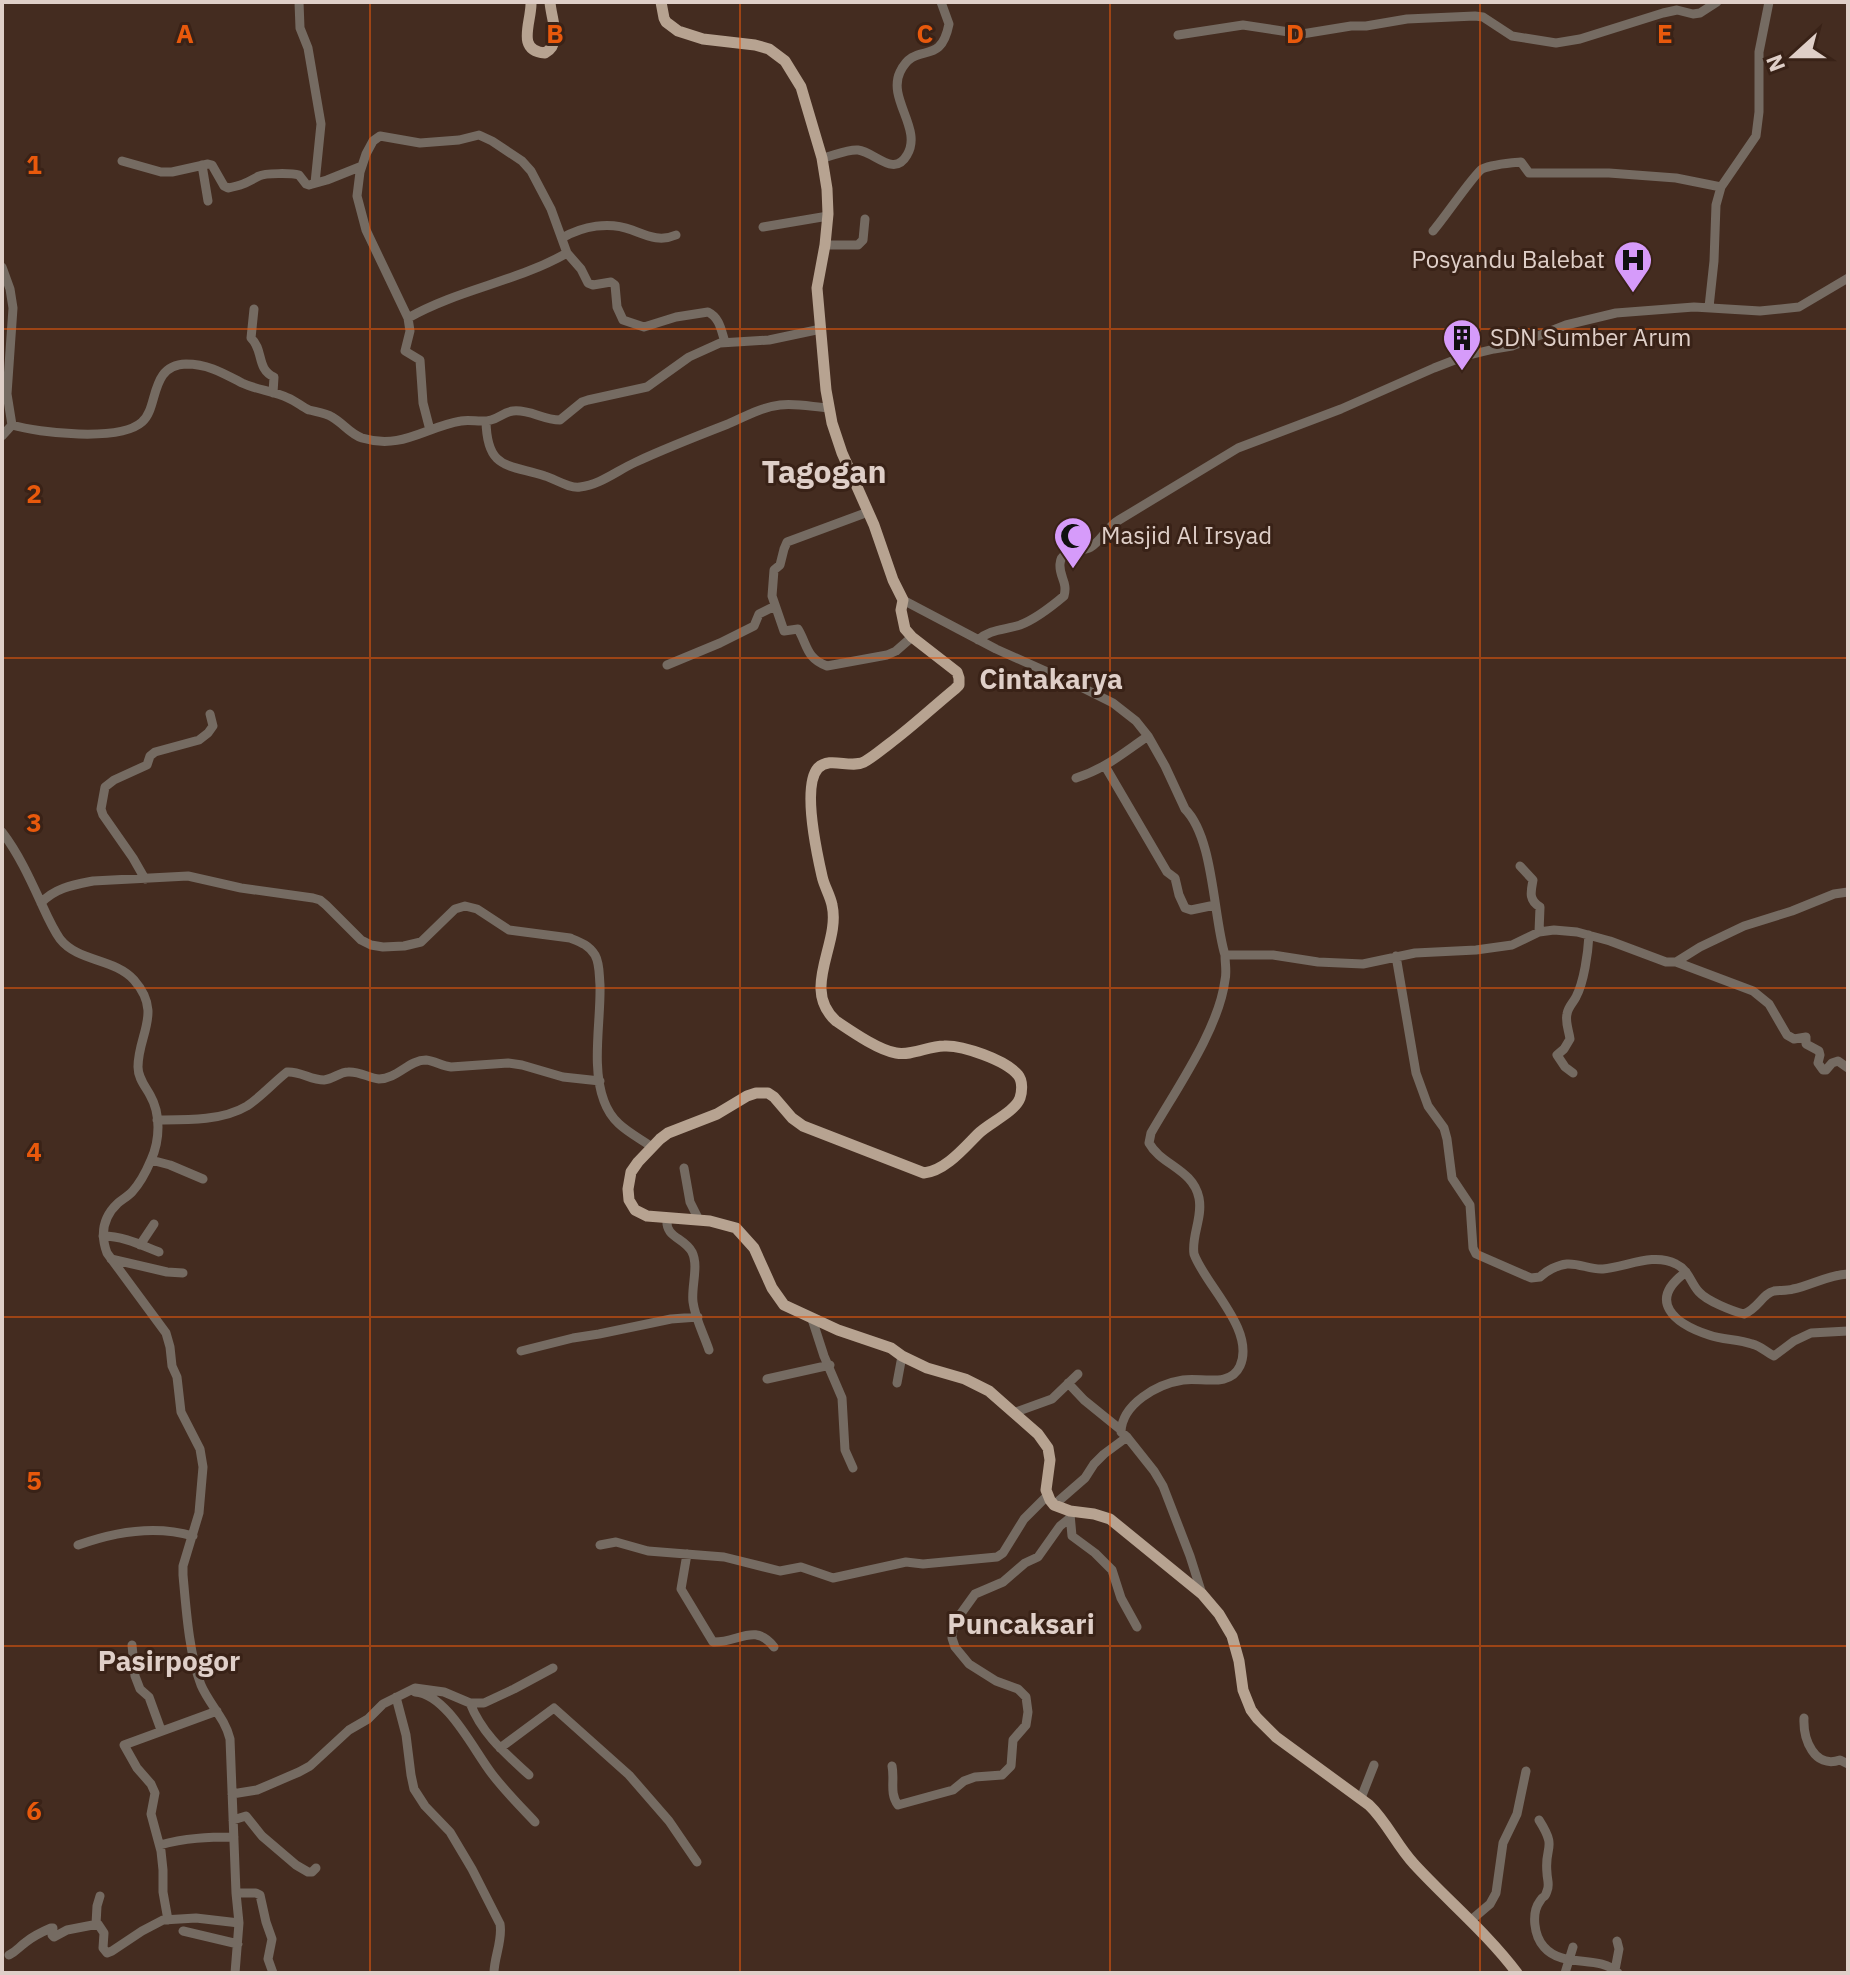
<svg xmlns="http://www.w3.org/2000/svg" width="1850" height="1975" font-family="'IBM Plex Sans',sans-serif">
  <rect width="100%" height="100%" fill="#442c20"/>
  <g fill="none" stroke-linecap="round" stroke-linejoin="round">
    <path stroke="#756b62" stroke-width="9" d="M299 2 300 28 308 48 321 124 315 183
      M1178 35 1243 25 1302 34 1351 26H1366L1407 19 1475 16 1483 17 1512 36 1556 43 1580 39 1663 13 1677 10 1693 14 1700 13 1717 2
      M822 158C833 156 847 149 858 150 875 152 894 178 907 155 923 129 887 99 900 72 916 39 940 69 949 24L941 2
      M122 161 161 172H172L208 164 212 165 224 186 228 188C243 185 246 183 259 176 265 173 292 173 299 175L306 184 309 185 327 180 362 166
      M202 165 208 201
      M763 227 828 216
      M1433 231C1443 220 1474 174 1482 169 1493 164 1509 163 1521 162L1529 173H1609L1676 178 1721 187
      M562 238C583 226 609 221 632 230 648 236 660 242 676 235
      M825 245H858L863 240 865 219
      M2 267 10 289 13 308 7 394 12 425 2 436
      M1709 307 1714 261 1716 205 1721 187 1756 136 1759 112V52L1769 2
      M254 309 251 338C264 350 256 369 274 377L273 393
      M408 318C459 289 516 282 567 253
      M486 421C487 470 508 464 545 476 555 479 570 489 580 487 600 485 618 470 636 462 666 448 697 436 728 424 744 417 762 407 780 405 796 403 813 407 829 408
      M12 425C39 433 120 442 142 422 159 408 149 365 186 364 208 364 223 373 242 383 257 390 274 391 288 398 296 401 302 407 309 410 317 412 326 413 332 417 343 423 350 434 362 438 402 450 425 427 461 421 471 419 481 423 491 420 499 418 504 412 513 411 529 409 543 420 560 420L582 402 588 400 647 387 689 357 720 343 769 340 821 329
      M430 430 423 403 420 360 405 351 410 331 408 318 366 230 357 196 360 172 366 154 373 141 380 136 420 143 459 140 479 135 492 141 522 161 531 171 551 209 567 253 581 269 588 283 593 285 611 282 615 285 617 307 623 320 644 327 676 317 708 312C720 318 721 330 725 342
      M868 512 787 542 784 549 780 565 774 570 772 596 784 631 798 629C808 646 806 658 827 666L887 655 896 651 912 637
      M903 600 996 649 1081 687 1113 703 1136 721 1148 736 1165 766 1185 809C1214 838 1213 916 1225 955H1273L1318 962 1363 964 1415 953 1476 950 1512 945 1539 932 1554 930 1577 932 1610 941 1666 962H1676L1700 947 1744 926 1792 911 1834 894 1848 892
      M978 640C990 629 1005 630 1020 625 1036 619 1051 607 1064 596 1068 582 1059 577 1060 564 1061 548 1080 553 1091 547 1101 541 1107 527 1119 520L1238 448 1341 409 1434 368 1465 356 1494 349 1512 346 1566 325 1616 313 1694 307 1760 311 1799 307 1848 278
      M667 665 720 643 754 626 759 614 775 606
      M1105 766 1167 872 1175 878 1179 895 1185 908 1191 910 1215 905
      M1076 778C1105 769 1123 753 1148 736
      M2 832C19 854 31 881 43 907 48 918 53 929 60 939 78 962 114 958 134 980 163 1013 138 1034 138 1067 138 1078 145 1086 150 1095 161 1114 160 1140 151 1160 146 1172 141 1182 132 1192 128 1196 123 1199 118 1203 103 1217 100 1234 107 1253L166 1333 170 1347 172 1366 177 1377 181 1412 200 1449 203 1467 199 1513 183 1566V1575C186 1608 189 1654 201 1685 209 1704 225 1718 230 1739L236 1893 239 1923 235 1973
      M1520 866 1533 880C1531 891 1528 900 1540 907L1539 932
      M145 879 133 858 103 815 101 809 105 787 114 780 147 765 150 756 155 752 199 740 208 733 213 726 210 714
      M41 903C55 888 73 885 93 881L188 876 241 888 313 898 320 900 326 905 361 940 371 945 383 947 404 946 421 942 455 909 465 906 477 909 509 930 570 938C580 942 589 945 595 955 600 964 599 975 600 985 601 1021 591 1067 604 1101 613 1126 632 1133 652 1147
      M1396 956 1416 1073 1428 1106 1444 1128 1447 1139 1452 1178 1470 1205 1473 1248 1476 1254 1531 1278 1540 1277C1546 1271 1557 1265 1567 1264 1579 1263 1591 1270 1603 1269 1627 1267 1653 1252 1676 1264 1689 1270 1691 1284 1699 1292 1707 1301 1732 1311 1744 1314 1759 1308 1762 1294 1774 1291 1779 1290 1787 1291 1793 1289 1812 1285 1828 1275 1848 1274
      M1676 962 1753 991 1769 1004 1787 1035 1794 1039 1806 1037V1044L1819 1051 1820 1055 1818 1063 1823 1070H1826L1832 1063 1838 1061 1848 1068
      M1573 1073 1565 1067 1557 1055 1564 1049 1570 1039C1569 1031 1565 1022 1567 1014 1568 1007 1573 1003 1576 997 1584 982 1588 953 1589 935
      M157 1120C186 1120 222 1121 247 1106 262 1096 273 1083 287 1072 300 1071 311 1080 324 1080 333 1079 340 1072 348 1072 359 1071 369 1078 379 1079 397 1079 409 1060 426 1060 435 1061 442 1066 451 1067L508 1063 522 1065 563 1077 600 1081
      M151 1160 170 1165 203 1179
      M684 1168 690 1202 699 1220
      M667 1219C665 1238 684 1237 692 1252 699 1266 691 1287 693 1302 695 1318 704 1335 709 1350
      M103 1236C123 1236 141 1245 159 1252
      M140 1245 154 1224
      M111 1259 167 1272 183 1273
      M1686 1272C1646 1301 1675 1324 1709 1335 1723 1340 1738 1339 1752 1344 1761 1346 1766 1352 1774 1356L1794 1341 1811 1333 1848 1331
      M812 1319 824 1356 842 1398 845 1450 853 1468
      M521 1351 573 1338 599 1334 671 1319 698 1317
      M767 1379 830 1365
      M897 1383 902 1356
      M1068 1383 1084 1400 1121 1430
      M1013 1413 1052 1399 1078 1374
      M1127 1437 1154 1471 1163 1486 1190 1556 1202 1594
      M1054 1505 1085 1478 1094 1464 1104 1454 1127 1437 1121 1432C1122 1404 1157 1384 1183 1380 1201 1377 1230 1388 1240 1366 1256 1330 1205 1285 1194 1254 1191 1236 1203 1218 1199 1198 1193 1169 1161 1165 1149 1143L1151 1133C1175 1091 1219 1029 1225 980 1227 972 1225 964 1225 955
      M1070 1514 1072 1536 1095 1553 1112 1570 1121 1598 1137 1627
      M78 1545C114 1532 156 1525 193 1536
      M600 1545 616 1542 648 1551 724 1557 780 1571 801 1567 833 1578 906 1562 923 1564 997 1557 1003 1553 1024 1519 1048 1495
      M687 1554 681 1589 713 1642C738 1643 755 1622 774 1647
      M132 1645 135 1676 140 1689 149 1697 161 1730
      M415 1692C447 1694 474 1751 492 1774 505 1791 520 1806 535 1822
      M396 1697 406 1735 411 1775 414 1789 425 1806 450 1832 472 1869 500 1924C503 1940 494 1957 494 1973
      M470 1703C482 1734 505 1753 529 1775
      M1804 1718C1803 1739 1814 1769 1840 1760L1848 1764
      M500 1748 554 1708 629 1775 669 1821 697 1862
      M892 1766C895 1780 889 1793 898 1805L953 1790 964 1781 975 1777 1002 1775 1011 1766 1013 1740 1026 1725 1028 1712 1026 1697 1018 1689 996 1681 969 1664 955 1647 952 1638 953 1629 957 1619 975 1594 1003 1582 1025 1563 1038 1557 1060 1526 1070 1518
      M232 1794 257 1790 299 1772 310 1766 349 1730 368 1719 383 1704 415 1688 444 1692 470 1703H484L514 1689 553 1668
      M1361 1798 1374 1765
      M233 1820 246 1816 262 1836 296 1865 308 1872H312L316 1868
      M1539 1820C1558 1850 1544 1845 1547 1873 1547 1879 1550 1885 1547 1891 1544 1900 1545 1893 1540 1901 1531 1913 1534 1936 1544 1947 1563 1969 1599 1954 1618 1973
      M160 1845C185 1838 208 1837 234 1837
      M236 1893H256L260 1895 266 1922 272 1939 268 1959 273 1973
      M168 1920 163 1892V1870L161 1851 151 1814 155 1793 151 1784 137 1768 124 1745 217 1711
      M1470 1921 1490 1904 1496 1893 1503 1843 1517 1814 1526 1771
      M96 1924 97 1906 100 1896
      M183 1931 238 1944
      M9 1955C17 1951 19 1947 26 1942 32 1937 44 1931 51 1928H53L52 1935 54 1937 67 1930 98 1924 104 1933 103 1948 107 1953 112 1951 142 1931 163 1920 196 1918 239 1923
      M1615 1970 1619 1949 1617 1941
      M1565 1973 1573 1947"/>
    <path stroke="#b7a391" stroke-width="11" d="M531 2C532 21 515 51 545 53 563 43 551 19 550 2
      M661 2 664 18 666 22 678 31 703 39 755 45 769 49 785 61 801 87 822 158 827 189 828 214 825 245 817 288 826 390 832 423 842 453 874 525 893 580 903 600 901 610 905 629 912 637 957 672 959 678V685L955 689C933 707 912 727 889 744 881 750 873 757 864 762 850 769 830 756 818 768 802 786 817 854 822 876 824 886 830 895 832 905 841 944 800 988 836 1021 851 1031 878 1050 896 1053 912 1056 928 1046 944 1046 962 1045 1006 1060 1018 1075 1023 1081 1022 1092 1020 1098 1015 1112 989 1123 978 1134 964 1148 945 1171 924 1173L803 1126 792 1118 774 1097 768 1093H756L747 1096 717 1114 668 1133 660 1139 638 1162 631 1172 628 1189 629 1200 635 1210 647 1216 710 1221 736 1228 754 1248 772 1288 784 1305 838 1330 891 1348 902 1356 927 1368 965 1379 989 1391 1038 1434 1048 1448 1050 1460 1046 1490 1050 1500 1054 1505 1070 1511 1094 1514 1110 1519 1202 1594 1219 1614 1232 1636 1239 1661 1243 1690 1251 1710 1257 1718 1276 1737 1369 1805C1387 1822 1397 1846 1414 1864 1448 1901 1487 1933 1517 1973"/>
  </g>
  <path fill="none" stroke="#e8590c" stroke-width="2" stroke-opacity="0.55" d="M370 2V1973M740 2V1973M1110 2V1973M1480 2V1973M2 329H1848M2 658H1848M2 988H1848M2 1317H1848M2 1646H1848"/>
  <defs>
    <symbol id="hospital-pin" viewBox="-11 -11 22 30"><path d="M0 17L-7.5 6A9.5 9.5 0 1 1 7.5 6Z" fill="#d69bfa" stroke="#392217"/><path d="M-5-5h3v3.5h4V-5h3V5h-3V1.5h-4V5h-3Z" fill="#111"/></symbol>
    <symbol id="building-pin" viewBox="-11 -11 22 30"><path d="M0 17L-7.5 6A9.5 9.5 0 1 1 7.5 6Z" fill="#d69bfa" stroke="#392217"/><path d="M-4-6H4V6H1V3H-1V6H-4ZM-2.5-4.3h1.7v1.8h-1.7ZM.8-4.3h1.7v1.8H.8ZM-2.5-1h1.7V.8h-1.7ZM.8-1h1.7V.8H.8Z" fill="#111"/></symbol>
    <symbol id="mosque-pin" viewBox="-11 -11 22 30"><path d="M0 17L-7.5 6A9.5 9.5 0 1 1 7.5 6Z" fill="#d69bfa" stroke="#392217"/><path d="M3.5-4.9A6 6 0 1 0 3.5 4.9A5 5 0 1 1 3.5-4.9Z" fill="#111"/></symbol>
  </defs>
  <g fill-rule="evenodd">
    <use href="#hospital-pin" x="1611" y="238" width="44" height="60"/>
    <use href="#building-pin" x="1440" y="316" width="44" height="60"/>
    <use href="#mosque-pin" x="1051" y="514" width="44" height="60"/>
  </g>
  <g text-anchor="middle" stroke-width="6" stroke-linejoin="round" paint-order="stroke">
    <g font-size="24" fill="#dfcfc8" stroke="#392217" text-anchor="start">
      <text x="1605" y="268" text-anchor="end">Posyandu Balebat</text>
      <text x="1490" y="346">SDN Sumber Arum</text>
      <text x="1101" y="544">Masjid Al Irsyad</text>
    </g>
    <g font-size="28" font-weight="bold" fill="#dfcfc8" stroke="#392217">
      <text x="1051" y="689">Cintakarya</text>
      <text x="1021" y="1634">Puncaksari</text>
      <text x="169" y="1671">Pasirpogor</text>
    </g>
    <g font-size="32" font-weight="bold" fill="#dfcfc8" stroke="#392217">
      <text x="824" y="483">Tagogan</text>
    </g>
  </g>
  <g font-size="26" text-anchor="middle" font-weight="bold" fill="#e8590c" stroke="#392217" stroke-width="6" stroke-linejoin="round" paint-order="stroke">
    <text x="185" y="43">A</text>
    <text x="555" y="43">B</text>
    <text x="925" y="43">C</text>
    <text x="1295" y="43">D</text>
    <text x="1665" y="43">E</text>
    <text x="34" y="174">1</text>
    <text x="34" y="503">2</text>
    <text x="34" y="832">3</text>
    <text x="34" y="1161">4</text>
    <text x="34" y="1490">5</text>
    <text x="34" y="1820">6</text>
  </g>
  <rect width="1850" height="1975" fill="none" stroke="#dfcfc8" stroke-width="8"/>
  <g transform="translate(1794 56) rotate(249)" stroke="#392217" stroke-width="6" paint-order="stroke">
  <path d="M0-6L14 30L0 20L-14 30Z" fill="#dfcfc8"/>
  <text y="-12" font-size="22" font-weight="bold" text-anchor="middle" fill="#dfcfc8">N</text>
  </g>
</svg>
